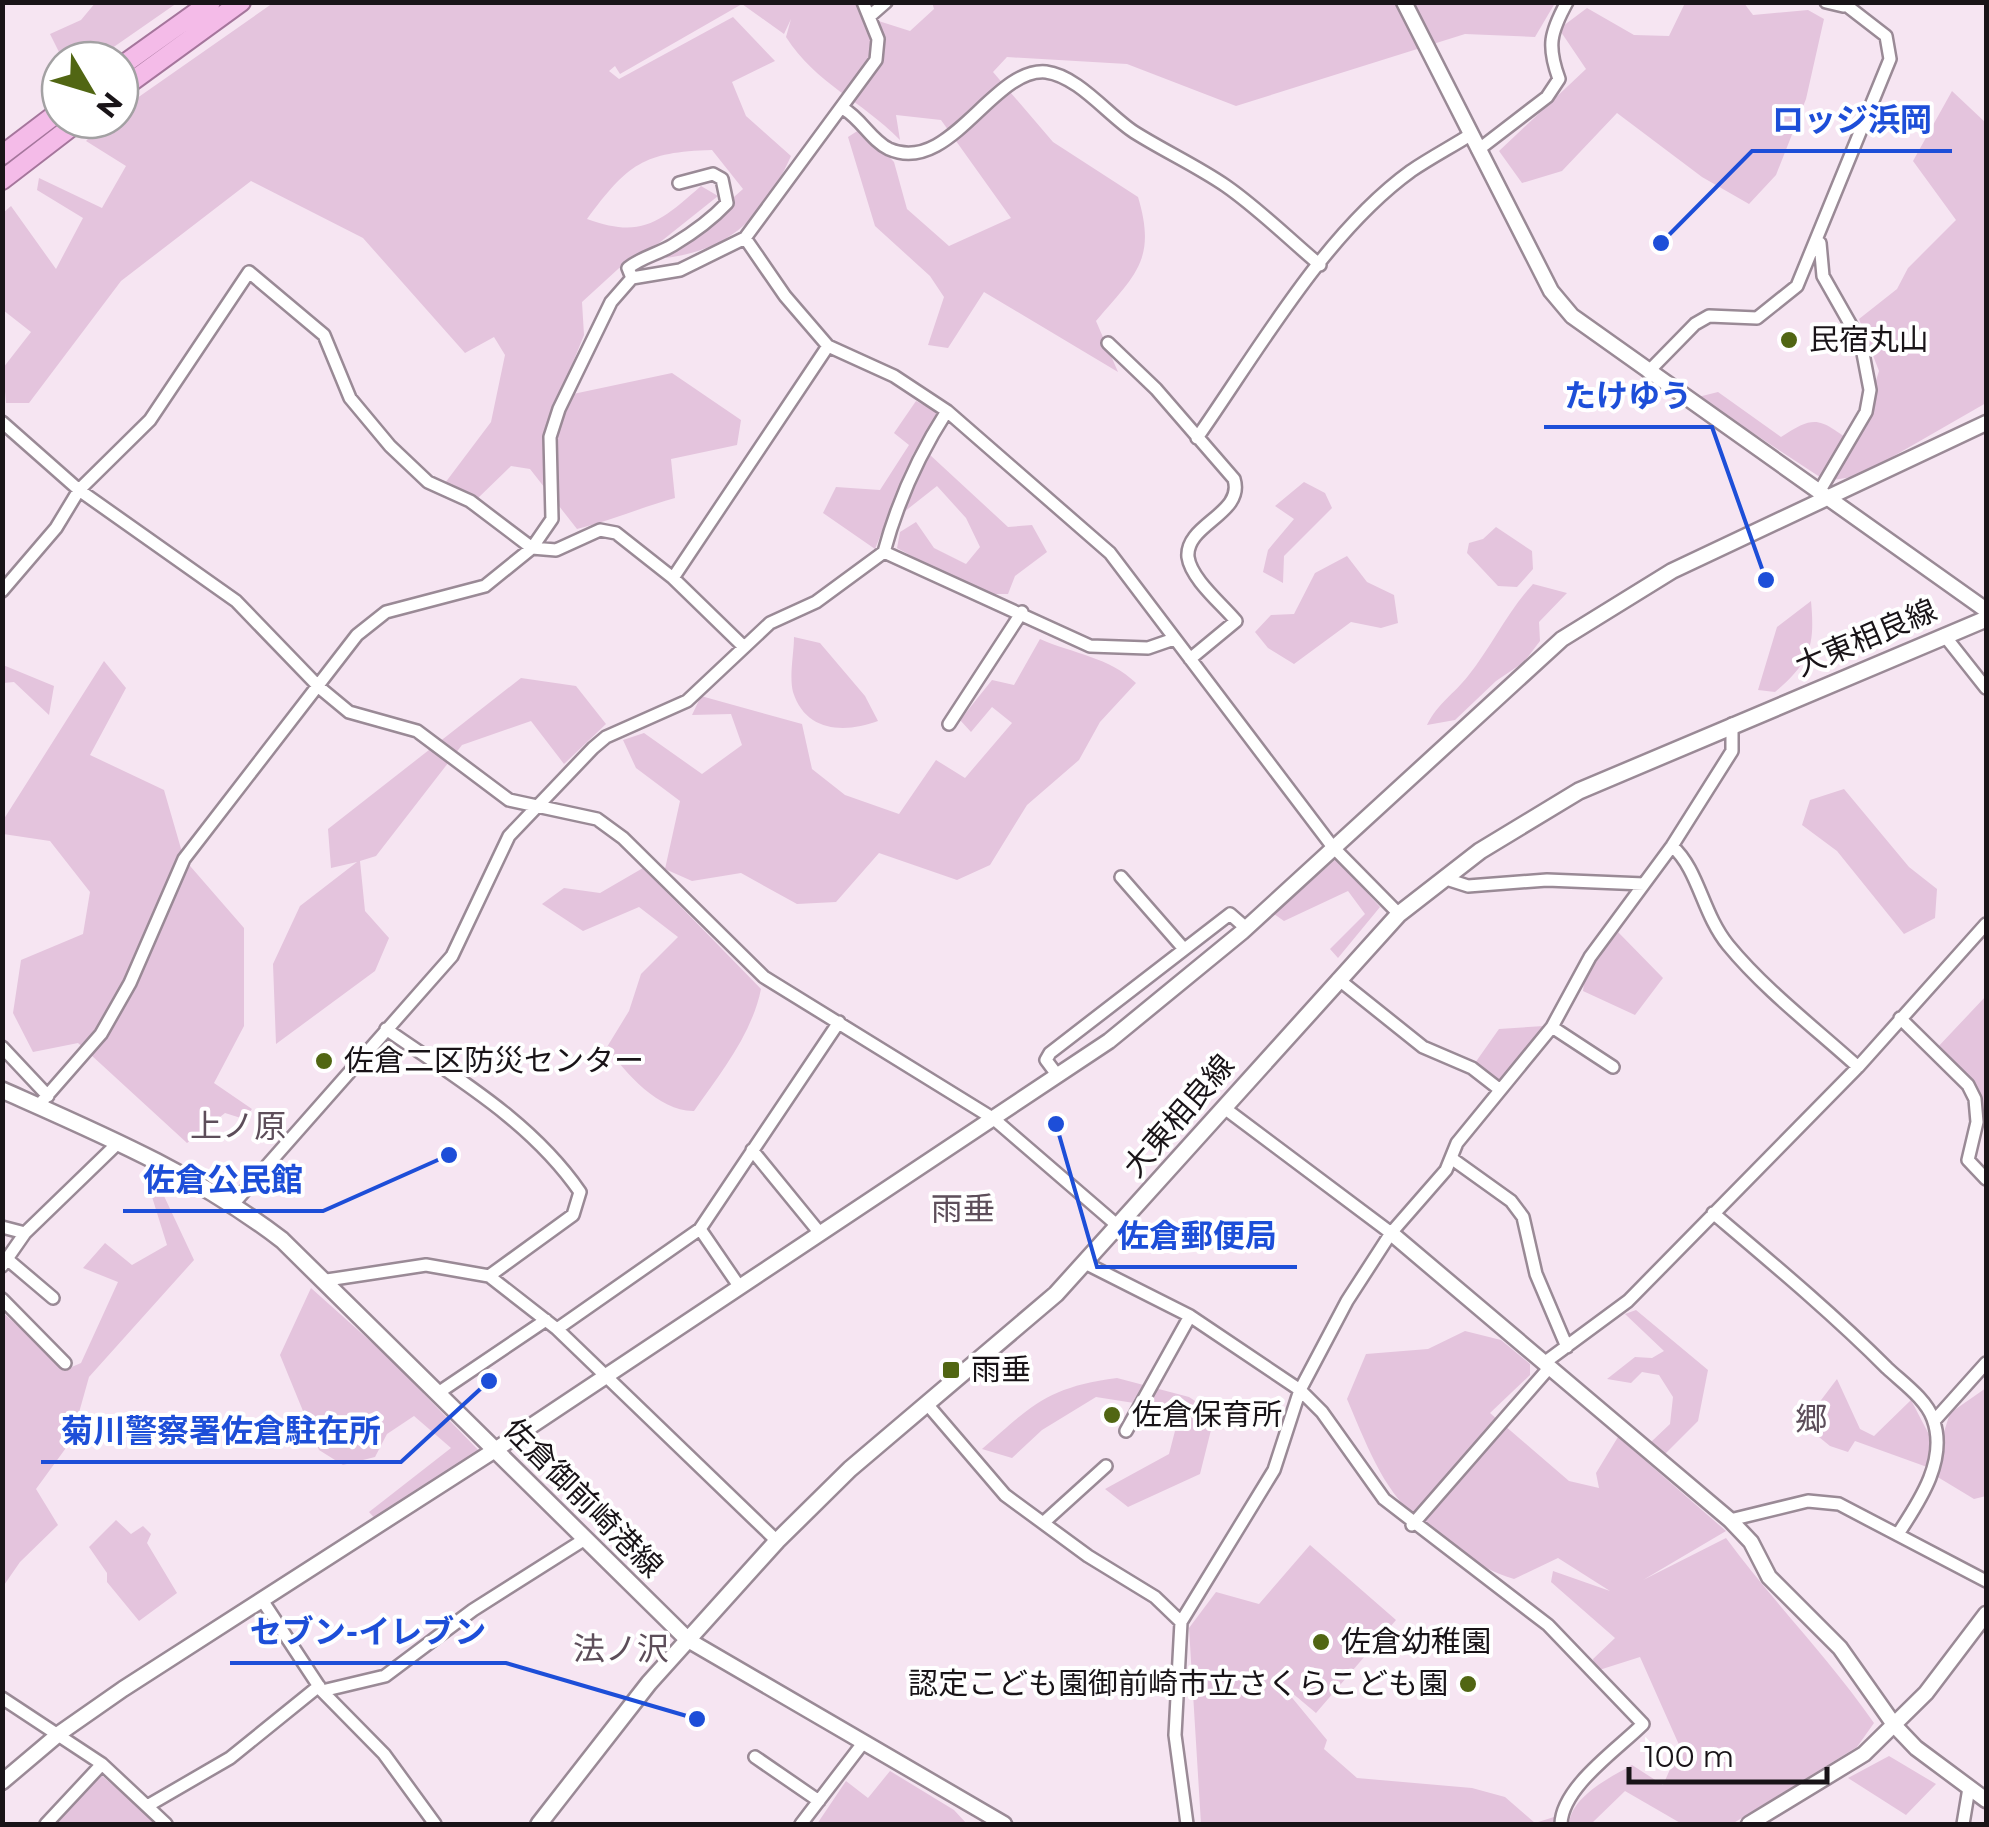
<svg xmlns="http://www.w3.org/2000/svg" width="1989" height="1827" font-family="Montserrat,'Noto Sans JP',sans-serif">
  <rect width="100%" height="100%" fill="#f6e5f2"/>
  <path fill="#e4c4dd" d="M96 2 177 3 95 60H63L50 34 81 20Z
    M858 2 866 17 910 31 934 9 932 2 1555 3 1535 37 1465 34 1236 106 1127 64 1007 57 993 72 1053 142 1138 197C1157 260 1135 275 1096 321L1118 372 984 292 948 348 928 345 944 297 930 276 875 226 848 137 862 128 894 162 907 209 949 246 1011 218 941 120 896 115 900 140C861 100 816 84 786 37L791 19 784 34 742 4 620 74 615 66 609 71 619 79 733 17 775 61 732 82 746 116 791 156C765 214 732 250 665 258L743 189 712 150C643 152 628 164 587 219 642 239 660 222 701 186L718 196 639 259H629L582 302 584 335 559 397 672 373 741 420 737 445 671 459 675 498C642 507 610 521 577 529L530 469 511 466 476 500 442 487 491 422 505 355 494 337 465 353 363 238 251 181 121 281 29 403H6L3 368 31 332 3 310V213L11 206 56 269 83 218 37 190 39 178 102 208 126 166 86 141 106 120H120V110L273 3Z
    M1685 3H1744L1753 15 1808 10 1824 19 1806 99 1776 175 1749 204 1702 177 1617 113 1562 171 1522 183 1499 151 1586 69 1559 29 1587 8 1634 35 1669 36Z
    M1952 91 1986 123V403L1859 476 1826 481 1698 397 1718 392 1781 437C1819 411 1821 422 1856 444L1879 371 1859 319 1897 289 1908 268 1956 220 1913 161Z
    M916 401 939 413 913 454 875 549 823 513 836 487 880 490 909 445 894 433Z
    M929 454 1008 527 1032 525 1047 552 1015 576 1008 594H981L897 548 900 532 916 522 934 548 966 564 980 547 966 518 937 486 904 512Z
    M1304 482 1325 493 1332 508 1284 556 1283 583 1263 572 1268 550 1294 519 1275 506Z
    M1496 527 1532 551 1533 569 1517 587 1498 586 1467 553 1469 543 1483 539Z
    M1347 556 1367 582 1394 595 1398 623 1381 628 1351 622 1294 664 1268 648 1255 632 1271 615 1294 614 1315 573Z
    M1533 584 1567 593 1539 622 1540 641 1524 662 1496 681 1455 720 1427 725C1438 703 1454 694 1468 676 1492 646 1507 612 1533 584Z
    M1811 601C1815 645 1811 662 1775 692L1758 690 1777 627Z
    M794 637 820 643 865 696 878 721C846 733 806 733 793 692 789 677 794 653 794 637Z
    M1040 639C1074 654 1109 657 1136 683L1100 722 1079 760 1027 805 990 865 957 880 879 853 836 902 797 904 741 873 692 881 665 869 680 801 636 768 623 740 644 733 702 774 742 745 731 714 692 715 701 696 802 724 812 769 845 795 899 814 936 760 965 778 1012 723 992 707 971 732 960 720 992 680 1014 685Z
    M104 661 126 688 90 755 164 790 184 859 244 928V1026L214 1083 252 1109 244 1119 225 1113 187 1143 78 1043 33 1052 13 1013 21 960 83 934 90 892 50 841 3 834 2 822Z
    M3 665 54 686 49 715 14 682 3 683Z
    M521 678 576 686 606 724 564 764 531 721 462 745 376 856 360 861 365 911 389 938 375 971 276 1044 273 964 300 906 357 862 331 868 328 829Z
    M1844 789 1909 867 1937 889 1935 918 1904 934 1837 851 1802 825 1810 800Z
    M1336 859 1380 907 1338 958 1330 949 1365 914 1348 891 1284 921 1274 914Z
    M643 868 761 989C752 1034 720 1074 694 1111 660 1112 625 1073 607 1047L629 1011 641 974 678 937 639 907 583 931 542 904 564 888 600 893Z
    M1618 932 1663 978 1635 1015 1583 991 1585 975Z
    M1986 996V1125L1936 1049Z
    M1544 1026 1527 1055 1497 1084 1475 1063 1499 1029Z
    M157 1181 194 1260 89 1377 71 1441 36 1489 58 1525 20 1562 2 1588V1312L67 1369 81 1363 118 1282 83 1268 105 1243 132 1265 167 1245 148 1184Z
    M311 1288 387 1356 483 1455 378 1522 369 1512 451 1448 414 1416 387 1434 375 1457 343 1465 319 1450 280 1355Z
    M1636 1310 1708 1370 1698 1421 1663 1456 1651 1442 1670 1424 1673 1397 1659 1375 1642 1372 1631 1383 1607 1379 1635 1357 1652 1358 1664 1351 1625 1314Z
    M1465 1331 1501 1340 1530 1364V1375L1490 1413 1569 1481 1599 1488 1596 1473 1618 1437 1726 1531 1643 1580 1726 1538C1773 1602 1829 1658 1874 1723L1857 1747 1732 1824H1682L1625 1791 1591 1824H1569C1572 1796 1609 1778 1632 1765L1663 1785 1680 1747 1640 1657 1596 1671 1593 1659 1615 1638 1551 1582 1553 1571 1610 1591 1558 1558 1514 1579C1493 1573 1477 1563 1459 1551 1390 1507 1378 1472 1347 1399L1366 1354 1428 1349Z
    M1117 1378 1189 1397 1215 1414 1200 1474 1128 1507 1105 1489 1169 1454 1175 1431 1153 1406 1096 1397 1042 1430 1012 1458 982 1449C1032 1405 1048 1387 1117 1378Z
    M1837 1379 1860 1429 1874 1436 1911 1400 1935 1446 1927 1467 1855 1441 1848 1452 1830 1446 1803 1424Z
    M1986 1388V1496L1974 1499 1931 1473 1950 1413Z
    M116 1520 131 1534 143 1526 151 1534 147 1543 177 1593 139 1621 107 1582V1573L89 1547Z
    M1310 1545 1396 1620 1316 1713 1279 1682 1327 1740 1324 1749 1357 1778 1472 1788 1505 1797 1535 1823 1554 1817 1555 1824H1201L1189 1628 1216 1592 1259 1604Z
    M1889 1756 1936 1784 1906 1815 1848 1778Z
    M890 1771 954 1810 967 1824H817L846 1781 868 1798Z
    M101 1775 159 1824H56Z"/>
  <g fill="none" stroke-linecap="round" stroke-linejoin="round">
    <defs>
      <path id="minor" d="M1826 2 1843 6
        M870 16 886 2
        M844 109C861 119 872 141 889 149 950 176 993 67 1046 72 1078 76 1108 115 1134 132 1164 151 1197 166 1226 186 1259 209 1289 239 1320 265
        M1478 150 1547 97 1559 79C1547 46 1550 33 1567 2
        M745 238 785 296 828 346 894 376 947 411 1110 553 1332 846 1399 914
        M632 278 628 268C642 257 658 254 673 245 693 233 711 220 727 203L722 179 713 174 679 183
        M1108 343 1156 389 1234 479C1245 514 1185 524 1188 557 1191 579 1222 604 1236 621L1190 659
        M1648 372 1695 324 1709 316 1757 318 1797 286 1890 59 1886 36 1842 2
        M2 422 79 490 236 601 320 688 349 712 417 731 509 800 597 819 623 838 764 977 994 1119 1118 1226
        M1197 438C1258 351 1324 234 1411 171 1430 158 1451 147 1470 135
        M1819 492 1866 412 1870 390 1861 343 1823 276 1820 243
        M884 552 1090 646 1148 648 1174 639
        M673 578 828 346
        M2 591 56 528 79 490 150 420 249 272 324 335 350 398 390 446 428 482 470 501 532 548 556 550 600 530 616 533 673 578 744 647
        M1944 635 1986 688
        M949 724 1022 612
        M1672 846C1699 870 1702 913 1728 945 1765 990 1815 1028 1858 1067
        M1121 877 1184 949
        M1443 878 1468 886 1547 880 1644 884
        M1338 979 1423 1047 1472 1068 1499 1089
        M1900 1018 1968 1085 1975 1099 1977 1122 1968 1160 1986 1179
        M1552 1027 1613 1067
        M386 1029C456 1078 531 1121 580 1192L573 1215 489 1276
        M2 1047 48 1096
        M1058 1076 1046 1060 1050 1053 1230 914 1246 928
        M38 1106 101 1034 130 983 184 859 357 635 386 612 485 586 532 548 552 519 550 437 559 409 611 302 632 278 680 270 745 238 876 60 878 39 863 2
        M1223 1107 1391 1233
        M752 1150 819 1232
        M1451 1158 1511 1201 1523 1217 1536 1274 1567 1347
        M234 1203 452 956 509 836 593 748 606 737 687 701 770 623 816 602 884 552C898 500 918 456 947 411
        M1713 1213C1772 1263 1832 1313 1887 1368 1903 1383 1926 1399 1933 1419 1948 1460 1919 1502 1898 1534
        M2 1227 25 1233
        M700 1229 739 1286
        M7 1259 53 1298
        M1085 1263 1190 1316 1300 1390 1322 1412 1384 1499 1548 1625 1643 1724C1618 1749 1562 1787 1561 1824
        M2 1266 25 1233 118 1143
        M327 1280 426 1265 489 1276 557 1329 777 1541
        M2 1299 65 1363
        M557 1329 700 1229 839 1022
        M1544 1363 1628 1301 1858 1067 1986 924
        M438 1393 546 1320
        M927 1404 1005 1495 1088 1556 1155 1597 1181 1622
        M1934 1421 1986 1363
        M1126 1431 1190 1316
        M1730 1520 1808 1501 1839 1504 1986 1581
        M1043 1523 1106 1466
        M1412 1525 1549 1368
        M262 1600 322 1691 384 1754 435 1824
        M322 1691 385 1676 473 1610 585 1539
        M2 1698 102 1764 166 1824
        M755 1757 819 1801
        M149 1805 230 1758 319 1686
        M46 1824 102 1764
        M801 1824 863 1743
        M1187 1824 1175 1735 1181 1622 1274 1470 1300 1390 1347 1301 1391 1233 1446 1170 1457 1143 1552 1027 1590 957 1672 846 1732 751V724
        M1963 1824 1969 1788"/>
      <path id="tertiary" d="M1404 2 1551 291 1572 316 1986 610
        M1391 1233 1730 1520 1751 1542 1769 1577 1840 1648 1895 1726 1916 1748 1986 1800
        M688 1640 1004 1824
        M2 1782 60 1733 123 1689 495 1450 1109 1041 1242 932 1562 639 1672 571 1986 423
        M1749 1824 1864 1754 1926 1693 1986 1614"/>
      <path id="secondary" d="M2 1090C101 1134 196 1174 282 1240L688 1640
        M539 1824 649 1683 777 1541 850 1469 1056 1294 1399 914 1480 851 1579 791 1986 619"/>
      <path id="trunk" d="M120 67 211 2
        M120 90 241 2
        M2 155 60 111
        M2 180 80 120"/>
    </defs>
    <use href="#minor" stroke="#9a8a96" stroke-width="16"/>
    <use href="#tertiary" stroke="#9a8a96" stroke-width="19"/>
    <use href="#secondary" stroke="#9a8a96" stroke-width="20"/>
    <use href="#trunk" stroke="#a5769c" stroke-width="22"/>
    <use href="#minor" stroke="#fff" stroke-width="11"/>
    <use href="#tertiary" stroke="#fff" stroke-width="14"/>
    <use href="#secondary" stroke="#fff" stroke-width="15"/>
    <use href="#trunk" stroke="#f4bbe8" stroke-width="18"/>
  </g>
  <g fill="#516613" stroke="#fff" stroke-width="4">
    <circle cx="1789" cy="340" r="10"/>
    <circle cx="324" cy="1061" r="10"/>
    <rect x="941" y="1360" width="20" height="20" rx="5"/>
    <circle cx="1112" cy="1415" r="10"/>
    <circle cx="1321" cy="1642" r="10"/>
    <circle cx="1468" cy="1684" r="10"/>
  </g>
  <g text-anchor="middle" stroke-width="8" stroke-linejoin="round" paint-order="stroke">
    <g font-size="30" fill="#191418" stroke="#fff" text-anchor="start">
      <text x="1809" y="350">民宿丸山</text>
      <text x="344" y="1071">佐倉二区防災センター</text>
      <text x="971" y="1380">雨垂</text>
      <text x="1132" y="1425">佐倉保育所</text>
      <text x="1341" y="1652">佐倉幼稚園</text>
      <text x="1448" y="1694" text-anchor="end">認定こども園御前崎市立さくらこども園</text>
    </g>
    <g font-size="30" fill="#191418" stroke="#fff">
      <text transform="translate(1866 638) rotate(-23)" y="10">大東相良線</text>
      <text transform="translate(1179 1116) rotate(-49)" y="10">大東相良線</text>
      <text transform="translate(583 1498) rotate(45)" y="10">佐倉御前崎港線</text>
    </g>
    <g font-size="32" fill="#5d4e5a" stroke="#fff">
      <text x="238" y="1137">上ノ原</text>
      <text x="963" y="1220">雨垂</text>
      <text x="1811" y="1430">郷</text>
      <text x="621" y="1660">法ノ沢</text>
    </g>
  </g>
  <path fill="none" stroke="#1d4ed8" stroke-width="4" d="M1661 243L1752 151H1952M1766 580L1712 427H1544M449 1155L323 1211H123M1056 1124L1097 1267H1297M489 1381L401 1462H41M697 1719L506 1663H230"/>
  <g fill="#1d4ed8" stroke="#fff" stroke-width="4">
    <circle cx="1661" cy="243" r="10"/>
    <circle cx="1766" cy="580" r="10"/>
    <circle cx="449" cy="1155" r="10"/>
    <circle cx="1056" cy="1124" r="10"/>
    <circle cx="489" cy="1381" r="10"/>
    <circle cx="697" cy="1719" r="10"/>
  </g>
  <g font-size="32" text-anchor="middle" font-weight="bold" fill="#1d4ed8" stroke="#fff" stroke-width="8" stroke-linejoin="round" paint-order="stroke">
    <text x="1852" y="131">ロッジ浜岡</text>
    <text x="1628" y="407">たけゆう</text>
    <text x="223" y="1191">佐倉公民館</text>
    <text x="1197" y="1247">佐倉郵便局</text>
    <text x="221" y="1442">菊川警察署佐倉駐在所</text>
    <text x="368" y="1643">セブン-イレブン</text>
  </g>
  <rect width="1989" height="1827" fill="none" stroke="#191418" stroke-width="10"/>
  <g transform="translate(90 90) rotate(128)"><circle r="48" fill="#ffffff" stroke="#a3a1a3" stroke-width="2.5"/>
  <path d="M0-8L18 38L0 25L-18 38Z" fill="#516613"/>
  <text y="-15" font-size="28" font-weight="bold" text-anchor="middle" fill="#191418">N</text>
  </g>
  <path d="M1629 1767v15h198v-15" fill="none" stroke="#191418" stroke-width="5"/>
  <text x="1644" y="1767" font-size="30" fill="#191418" stroke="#ffffff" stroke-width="8" paint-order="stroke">100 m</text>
</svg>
